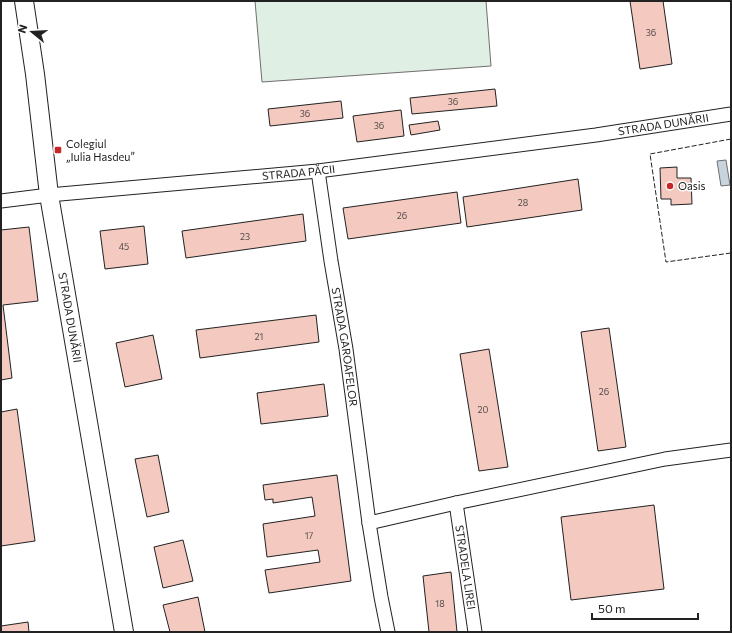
<svg xmlns="http://www.w3.org/2000/svg" width="732" height="633" font-family="Commissioner,sans-serif">
  <rect width="100%" height="100%" fill="#fff"/>
  <path fill="#e0efe3" stroke="#6f6f6f" d="M255 1H486L491 66 262 82Z"/>
  <path fill="#c7d3dd" stroke="#6f6f6f" d="M726 160 730 185 721 186 717 161Z"/>
  <path fill="#f3c9c0" stroke="#222" d="M630 1H663L672 64 640 69Z
    M495 89 497 106 412 114 410 98Z
    M341 101 343 118 270 126 268 109Z
    M401 110 404 136 357 142 353 116Z
    M438 121 440 130 411 135 409 125Z
    M677 167V178H691L692 204 671 205V199H661L660 168Z
    M578 179 582 210 467 227 463 197Z
    M457 192 461 223 348 239 343 208Z
    M303 214 306 241 186 258 182 231Z
    M144 226 148 264 105 269 100 231Z
    M29 227 38 301 3 305 12 378 1 380V230Z
    M316 315 319 342 200 358 196 330Z
    M609 328 626 447 598 451 581 332Z
    M153 335 162 379 125 387 116 343Z
    M489 349 508 467 479 471 460 354Z
    M324 384 328 416 261 424 257 393Z
    M17 409 35 541 1 546V412Z
    M158 455 169 512 147 517 135 459Z
    M337 475 351 581 269 593 265 570 320 562 318 550 267 557 263 524 315 516 312 497 273 503V499L265 500 263 485Z
    M654 505 664 589 571 600 561 517Z
    M183 540 193 581 163 588 154 547Z
    M451 572 457 632H429L423 576Z
    M198 597 205 632H170L163 605Z
    M28 622 29 632H1V626Z"/>
  <g fill="none" stroke-linecap="round" stroke-linejoin="round">
    <defs>
      <g id="street">
        <path id="s1" d="M318 171 331 261 346 349 369 523 381 597 388 632"/>
        <path id="s2" d="M1 201 49 195 318 171 596 135 731 114"/>
        <path id="s3" d="M456 503 475 632"/>
        <path d="M369 523 456 503 665 459 731 450"/>
      </g>
      <g id="secondary">
        <path id="s4" d="M24 1 35 74 49 195 124 632"/>
      </g>
    </defs>
    <use href="#street" stroke="#222" stroke-width="15"/>
    <use href="#secondary" stroke="#222" stroke-width="20"/>
    <use href="#street" stroke="#fff" stroke-width="13"/>
    <use href="#secondary" stroke="#fff" stroke-width="18"/>
    <path stroke="#222" stroke-width="1" stroke-dasharray="5 2" stroke-linecap="butt" d="M731 139 650 154 666 262 731 253"/>
  </g>
  <g fill="#c62828" stroke="#fff" stroke-width="1.5">
    <rect x="54" y="146" width="8" height="8" rx="2"/>
    <circle cx="670" cy="186" r="4"/>
  </g>
  <g text-anchor="middle" stroke-width="3" stroke-linejoin="round" paint-order="stroke">
    <g font-size="9" fill="#564c4a">
      <text x="651" y="36">36</text>
      <text x="453" y="105">36</text>
      <text x="305" y="117">36</text>
      <text x="379" y="129">36</text>
      <text x="523" y="206">28</text>
      <text x="402" y="219">26</text>
      <text x="245" y="240">23</text>
      <text x="124" y="250">45</text>
      <text x="259" y="340">21</text>
      <text x="604" y="395">26</text>
      <text x="483" y="413">20</text>
      <text x="309" y="539">17</text>
      <text x="440" y="607">18</text>
    </g>
    <g font-size="11" fill="#222" stroke="#fff">
      <text dy="4" stroke="none"><textPath href="#s2" startOffset="667">STRADA DUNĂRII</textPath></text>
      <text dy="4" stroke="none"><textPath href="#s2" startOffset="299">STRADA PĂCII</textPath></text>
      <text dy="4" stroke="none"><textPath href="#s4" startOffset="320">STRADA DUNĂRII</textPath></text>
      <text dy="4" stroke="none"><textPath href="#s1" startOffset="178">STRADA GAROAFELOR</textPath></text>
      <text dy="4" stroke="none"><textPath href="#s3" startOffset="65">STRADELA LIREI</textPath></text>
    </g>
    <g font-size="11" fill="#222" stroke="#fff" text-anchor="start">
      <text x="66" y="148">Colegiul<tspan x="66" dy="13">„Iulia Hasdeu”</tspan></text>
      <text x="678" y="190">Oasis</text>
    </g>
  </g>
  <rect width="732" height="633" fill="none" stroke="#222222" stroke-width="4"/>
  <g transform="translate(32 32) rotate(288)" stroke="#ffffff" stroke-width="3" paint-order="stroke">
  <path d="M0-3L7 15L0 10L-7 15Z" fill="#222222"/>
  <text y="-6" font-size="11" font-weight="bold" text-anchor="middle" fill="#222222">N</text>
  </g>
  <path d="M592 613v6h106v-6" fill="none" stroke="#222222" stroke-width="2"/>
  <text x="598" y="613" font-size="12" fill="#222222" stroke="#ffffff" stroke-width="3" paint-order="stroke">50 m</text>
</svg>
